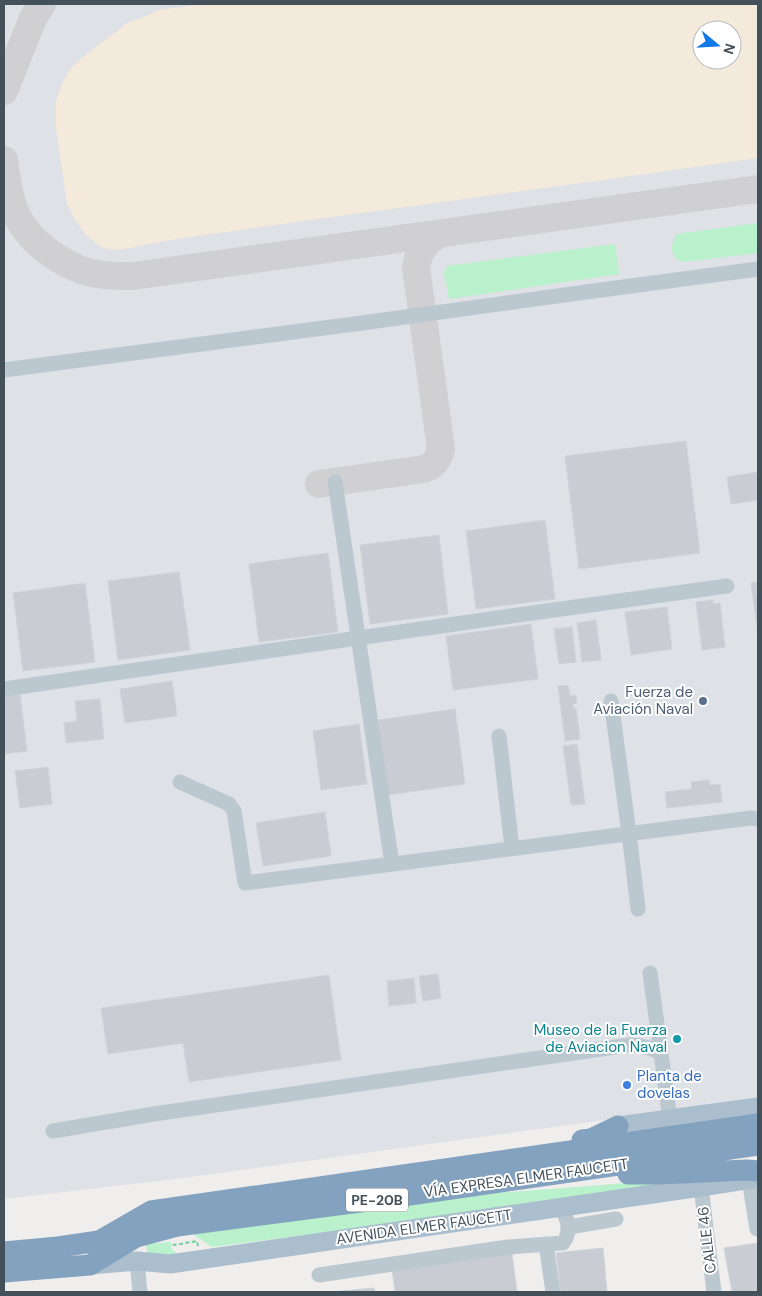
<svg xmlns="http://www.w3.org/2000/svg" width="762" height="1296" font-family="'DM Sans',sans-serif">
  <rect width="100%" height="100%" fill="#f0eded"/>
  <path fill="#dee1e5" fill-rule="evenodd" d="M4 4H758V1099L175 1179 4 1199ZM702 30H732V60H702Z"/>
  <path fill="#b8f1cb" d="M758 223V253L683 262C669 257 670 245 677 234Z
    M615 244 619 274 449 299 444 273 447 266Z
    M690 1178 616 1194 212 1247 191 1233 497 1193Z
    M171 1242V1248L180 1257 148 1258 146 1244Z"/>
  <path fill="#f3eadc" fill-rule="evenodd" d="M205 4H758V158L603 180 296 222 170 240 125 249 113 250 101 247 86 235 74 218 67 204 56 128V101L63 81 71 68 84 56 130 21 139 19 159 10ZM702 30H732V60H702Z"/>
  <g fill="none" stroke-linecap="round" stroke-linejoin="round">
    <path stroke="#d0d0d2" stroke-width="28" d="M4 91 33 18 42 4
      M4 160C7 182 10 207 23 226 36 246 62 263 84 271 100 276 117 276 133 276L758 189
      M319 484 424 469C436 464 437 461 441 449L416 267C420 249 425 241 442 233"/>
  </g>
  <path fill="#c9ccd2" stroke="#d0d3d9" d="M686 441 700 553 579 569 565 456Z
    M758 472V500L731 504 727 477Z
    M545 520 555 599 476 609 466 531Z
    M439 535 448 614 370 624 360 545Z
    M328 553 338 632 259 642 249 564Z
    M179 572 190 650 118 660 108 581Z
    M758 582V635L751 583Z
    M85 583 95 662 23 671 13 593Z
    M713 600V604L720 603 725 647 702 650 696 602Z
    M667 607 672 649 631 655 625 612Z
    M596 620 601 660 582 662 577 623Z
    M531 624 538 679 453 690 446 636Z
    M572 627 576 662 559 664 554 629Z
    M172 681 177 716 125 723 120 689Z
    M568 685 570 696 576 695 577 703 573 704V708H576L580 739 565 741 558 686Z
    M20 694 27 751 4 754V696Z
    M100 699 104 739 66 743 64 723 77 721 75 701Z
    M455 709 465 784 388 795 378 720Z
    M359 724 367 784 321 790 313 731Z
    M577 744 585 804 571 805 563 746Z
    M48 767 52 804 20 808 15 771Z
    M709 780 710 785 720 784 722 802 667 808 665 792 692 789 691 782Z
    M325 812 331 856 263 866 256 823Z
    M438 974 441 998 423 1001 419 976Z
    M329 975 341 1060 189 1082 183 1043 108 1054 101 1008Z
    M414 978 416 1003 389 1006 387 981Z
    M758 1243V1292H732L724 1248Z
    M603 1248 607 1292H561L556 1253Z
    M512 1253 517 1292H395L392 1269Z
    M374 1288 375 1292H331Z"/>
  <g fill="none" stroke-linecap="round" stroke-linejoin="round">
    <path stroke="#6ed09b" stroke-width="2" stroke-dasharray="4 2.5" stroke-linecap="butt" d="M173 1244 174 1245 197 1241 198 1246"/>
    <path stroke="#bcc8d0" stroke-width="15" d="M4 370 362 323 586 292 758 269
      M335 482 392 864
      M4 689 518 615 727 586
      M611 701 629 833 638 909
      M499 736 512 848
      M180 782 229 804 234 811 245 883 751 818 758 819
      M650 973 670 1119
      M53 1131 154 1114 629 1045C641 1045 650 1047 661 1053
      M749 1179 757 1229
      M701 1187 714 1292
      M569 1227 616 1219
      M546 1244 553 1292
      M137 1261 140 1292
      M319 1275 508 1247 563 1243C572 1231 568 1218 560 1207"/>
    <path stroke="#abbece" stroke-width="19" d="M618 1126 758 1107
      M90 1265 137 1261 170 1264 701 1187 758 1178"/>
    <path stroke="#82a2bf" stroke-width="21" d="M582 1140 591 1139 618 1126
      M628 1174H659L747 1170 758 1171
      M4 1252 58 1247 99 1241 151 1211 758 1124
      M4 1272 90 1265 136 1237 177 1226 368 1201 758 1145"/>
  </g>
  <circle fill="#5c6f8a" stroke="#fff" stroke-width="2" cx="703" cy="701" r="5"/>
  <circle fill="#0f9aa8" stroke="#fff" stroke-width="2" cx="677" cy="1039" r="5"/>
  <circle fill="#3f7fe0" stroke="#fff" stroke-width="2" cx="627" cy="1085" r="5"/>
  <g text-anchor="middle" stroke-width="4" stroke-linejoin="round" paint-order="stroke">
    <rect fill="#fff" stroke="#7c858c" stroke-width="1" x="346" y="1188.5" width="62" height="23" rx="4"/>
    <g font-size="14" font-weight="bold" fill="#44515b">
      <text x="377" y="1205">PE-20B</text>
    </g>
    <g font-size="15" fill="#4e5e75" stroke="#fff" text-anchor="end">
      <text x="693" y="697">Fuerza de<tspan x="693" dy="17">Aviación Naval</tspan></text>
    </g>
    <g font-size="15" fill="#0d838f" stroke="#fff" text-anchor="end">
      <text x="667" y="1035">Museo de la Fuerza<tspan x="667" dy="17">de Aviacion Naval</tspan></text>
    </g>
    <g font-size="15" fill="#366cbe" stroke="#fff" text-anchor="start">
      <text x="637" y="1081">Planta de<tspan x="637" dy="17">dovelas</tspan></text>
    </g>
    <g font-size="15" fill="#44515b" stroke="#fff">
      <text transform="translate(526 1178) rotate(-8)" y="5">VÍA EXPRESA ELMER FAUCETT</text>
      <text transform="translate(424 1227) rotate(-8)" y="5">AVENIDA ELMER FAUCETT</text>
      <text transform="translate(707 1240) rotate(-97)" y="5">CALLE 46</text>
    </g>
  </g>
  <rect width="762" height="1296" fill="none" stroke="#44515b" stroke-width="10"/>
  <g transform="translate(717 45) rotate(108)"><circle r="24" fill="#ffffff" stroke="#b4b9bd"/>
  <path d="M0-4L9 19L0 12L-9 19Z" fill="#1078e7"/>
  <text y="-8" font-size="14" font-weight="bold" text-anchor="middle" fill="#44515b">N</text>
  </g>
</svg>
